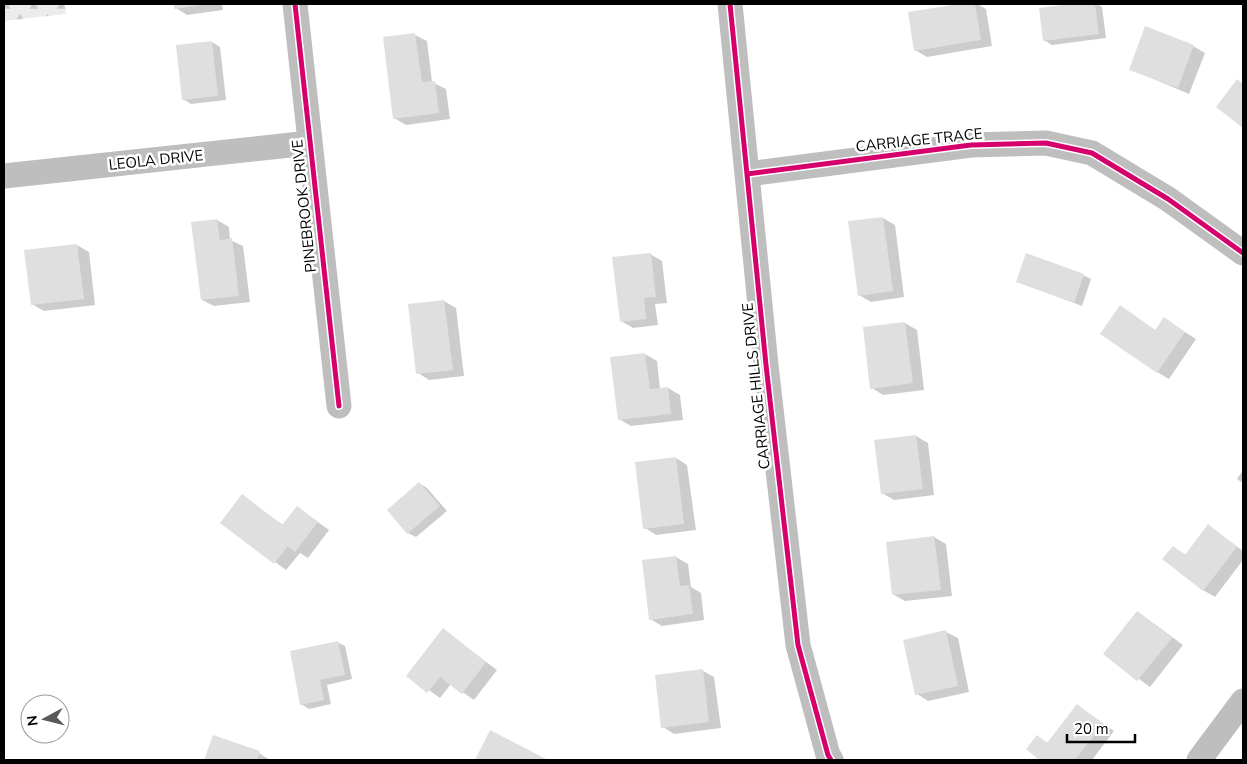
<svg xmlns="http://www.w3.org/2000/svg" width="1247" height="764" font-family="'Nunito Sans',sans-serif">
  <defs>
    <pattern id="forest-firs" width="22" height="20" patternUnits="userSpaceOnUse" patternTransform="scale(1.25)"><rect width="22" height="20" fill="#ececec"/><path d="M5 1l3.5 6h-7zM16 11l3.5 6h-7z" fill="#c9c9c9"/></pattern>
  </defs>
  <rect width="100%" height="100%" fill="#fff"/>
  <path fill="url(#forest-firs)" d="M4 4H65L66 14 4 21Z"/>
  <path fill="#0003" d="M175 4H222L223 10 187 15 176 8Z
    M966 4H977L986 9 992 46 927 57 915 50 909 13Z
    M1081 4H1097L1102 7 1106 38 1052 45 1044 40 1040 9Z
    M415 35 427 41 432 82 446 89 450 119 406 125 394 118Z
    M212 42 220 47 226 100 191 104 183 99Z
    M1193 46 1205 53 1189 94 1130 69Z
    M883 218 895 225 904 297 871 302 859 295Z
    M217 220 229 227 230 240 243 246 250 302 214 306 202 300Z
    M77 245 89 252 95 305 44 311 32 304Z
    M650 254 662 261 667 303 655 304 658 325 633 328 621 321Z
    M1083 275 1091 279 1082 306 1017 281Z
    M444 301 456 308 464 376 429 380 418 373Z
    M1132 314 1156 331 1164 319 1196 339 1169 379 1157 372Z
    M905 323 917 330 924 390 883 395 872 388Z
    M645 354 657 361 660 389 668 388 680 395 683 420 631 426 619 419Z
    M916 436 928 443 934 495 894 500 882 493 876 441Z
    M676 458 687 465 696 530 656 535 645 528Z
    M1243 470V483L1237 479Z
    M419 483 427 488 447 511 416 537 408 533Z
    M242 496 283 525 297 507 329 530 308 558 300 553 286 570 222 523Z
    M1209 526 1243 551V560L1215 597 1203 590 1173 547 1186 555Z
    M934 537 946 544 952 596 905 601 894 595Z
    M676 557 688 564 691 587 701 593 704 620 662 626 650 619Z
    M1138 612 1183 645 1150 687 1105 654Z
    M443 630 497 670 474 700 451 684 440 698 408 675Z
    M946 632 958 638 969 692 928 701 917 694Z
    M337 642 345 646 352 679 327 685 331 704 309 709 301 704Z
    M703 671 714 677 721 728 674 734 663 727Z
    M1077 705 1114 731 1092 760H1041L1027 749 1037 737 1048 743Z
    M491 732 545 760H478L477 759Z
    M214 737 259 753 270 760H206Z"/>
  <path fill="#dfdfdf" d="M174 4H203V5L174 9Z
    M959 4H975L981 40 914 51 908 12Z
    M1071 4H1095L1099 34 1043 41 1039 8Z
    M1145 26 1194 45 1178 88 1129 70Z
    M415 33 422 82 435 81 439 113 393 119 383 37Z
    M212 41 218 96 182 100 176 45Z
    M1237 79 1243 84V128L1216 107Z
    M883 217 893 291 858 296 848 221Z
    M217 219 220 240 232 238 239 296 201 300 191 222Z
    M77 244 84 299 31 305 24 250Z
    M651 253 656 297 644 298 646 319 620 322 612 257Z
    M1026 253 1084 274 1074 303 1016 282Z
    M444 300 453 370 416 374 408 304Z
    M1120 305 1155 330 1164 317 1185 332 1157 373 1100 334Z
    M905 322 913 383 870 389 863 327Z
    M645 353 650 389 668 387 671 414 618 420 610 357Z
    M916 435 923 489 881 494 874 440Z
    M676 457 684 524 643 529 635 462Z
    M419 482 440 506 407 534 387 510Z
    M242 494 282 525 297 506 318 522 295 552 288 546 274 564 220 523Z
    M1208 524 1237 547 1203 591 1162 559 1173 546 1185 555Z
    M934 536 941 590 892 595 886 542Z
    M676 556 680 586 689 585 693 614 649 620 642 560Z
    M1137 611 1172 638 1137 681 1103 654Z
    M443 628 486 662 462 694 440 677 427 693 406 676Z
    M946 630 958 686 915 695 903 640Z
    M338 641 345 675 320 680 324 700 300 705 290 651Z
    M703 669 709 722 661 728 655 675Z
    M1077 704 1103 724 1075 760H1039L1026 749 1037 735 1047 743Z
    M490 730 548 760H475Z
    M213 735 260 751 257 760H204Z"/>
  <g fill="none" stroke-linecap="round" stroke-linejoin="round">
    <path stroke="#bebebe" stroke-width="25" d="M295 4 339 406
      M730 4 766 365 798 645 828 755 831 760
      M747 174 971 145 1046 143 1092 153 1168 199 1243 253
      M4 176 309 143
      M1199 760 1243 701"/>
    <defs>
      <path id="cycleway" d="M295 4 339 406
        M730 4 766 365 798 645 828 755 831 760
        M747 174 971 145 1046 143 1092 153 1168 199 1243 253"/>
    </defs>
    <use href="#cycleway" stroke="#fff" stroke-width="8"/>
    <use href="#cycleway" stroke="#d6006c" stroke-width="5"/>
  </g>
  <g text-anchor="middle" stroke-width="5" stroke-linejoin="round" paint-order="stroke">
    <g font-size="15" fill="#000" stroke="#fff">
      <text transform="translate(919 140) rotate(-6)" y="5">CARRIAGE TRACE</text>
      <text transform="translate(156 160) rotate(-6)" y="5">LEOLA DRIVE</text>
      <text transform="translate(304 206) rotate(-96)" y="5">PINEBROOK DRIVE</text>
      <text transform="translate(756 386) rotate(-96)" y="5">CARRIAGE HILLS DRIVE</text>
    </g>
  </g>
  <rect width="1247" height="764" fill="none" stroke="#000000" stroke-width="10"/>
  <g transform="translate(45 719) rotate(263)"><circle r="24" fill="#ffffff" stroke="#999999"/>
  <path d="M0-4L9 19L0 12L-9 19Z" fill="#595959"/>
  <text y="-8" font-size="14" font-weight="bold" text-anchor="middle" fill="#000000">N</text>
  </g>
  <path d="M1067 734v8h68v-8" fill="none" stroke="#000000" stroke-width="2.5"/>
  <text x="1074" y="734" font-size="15" fill="#000000" stroke="#ffffff" stroke-width="4" paint-order="stroke">20 m</text>
</svg>
